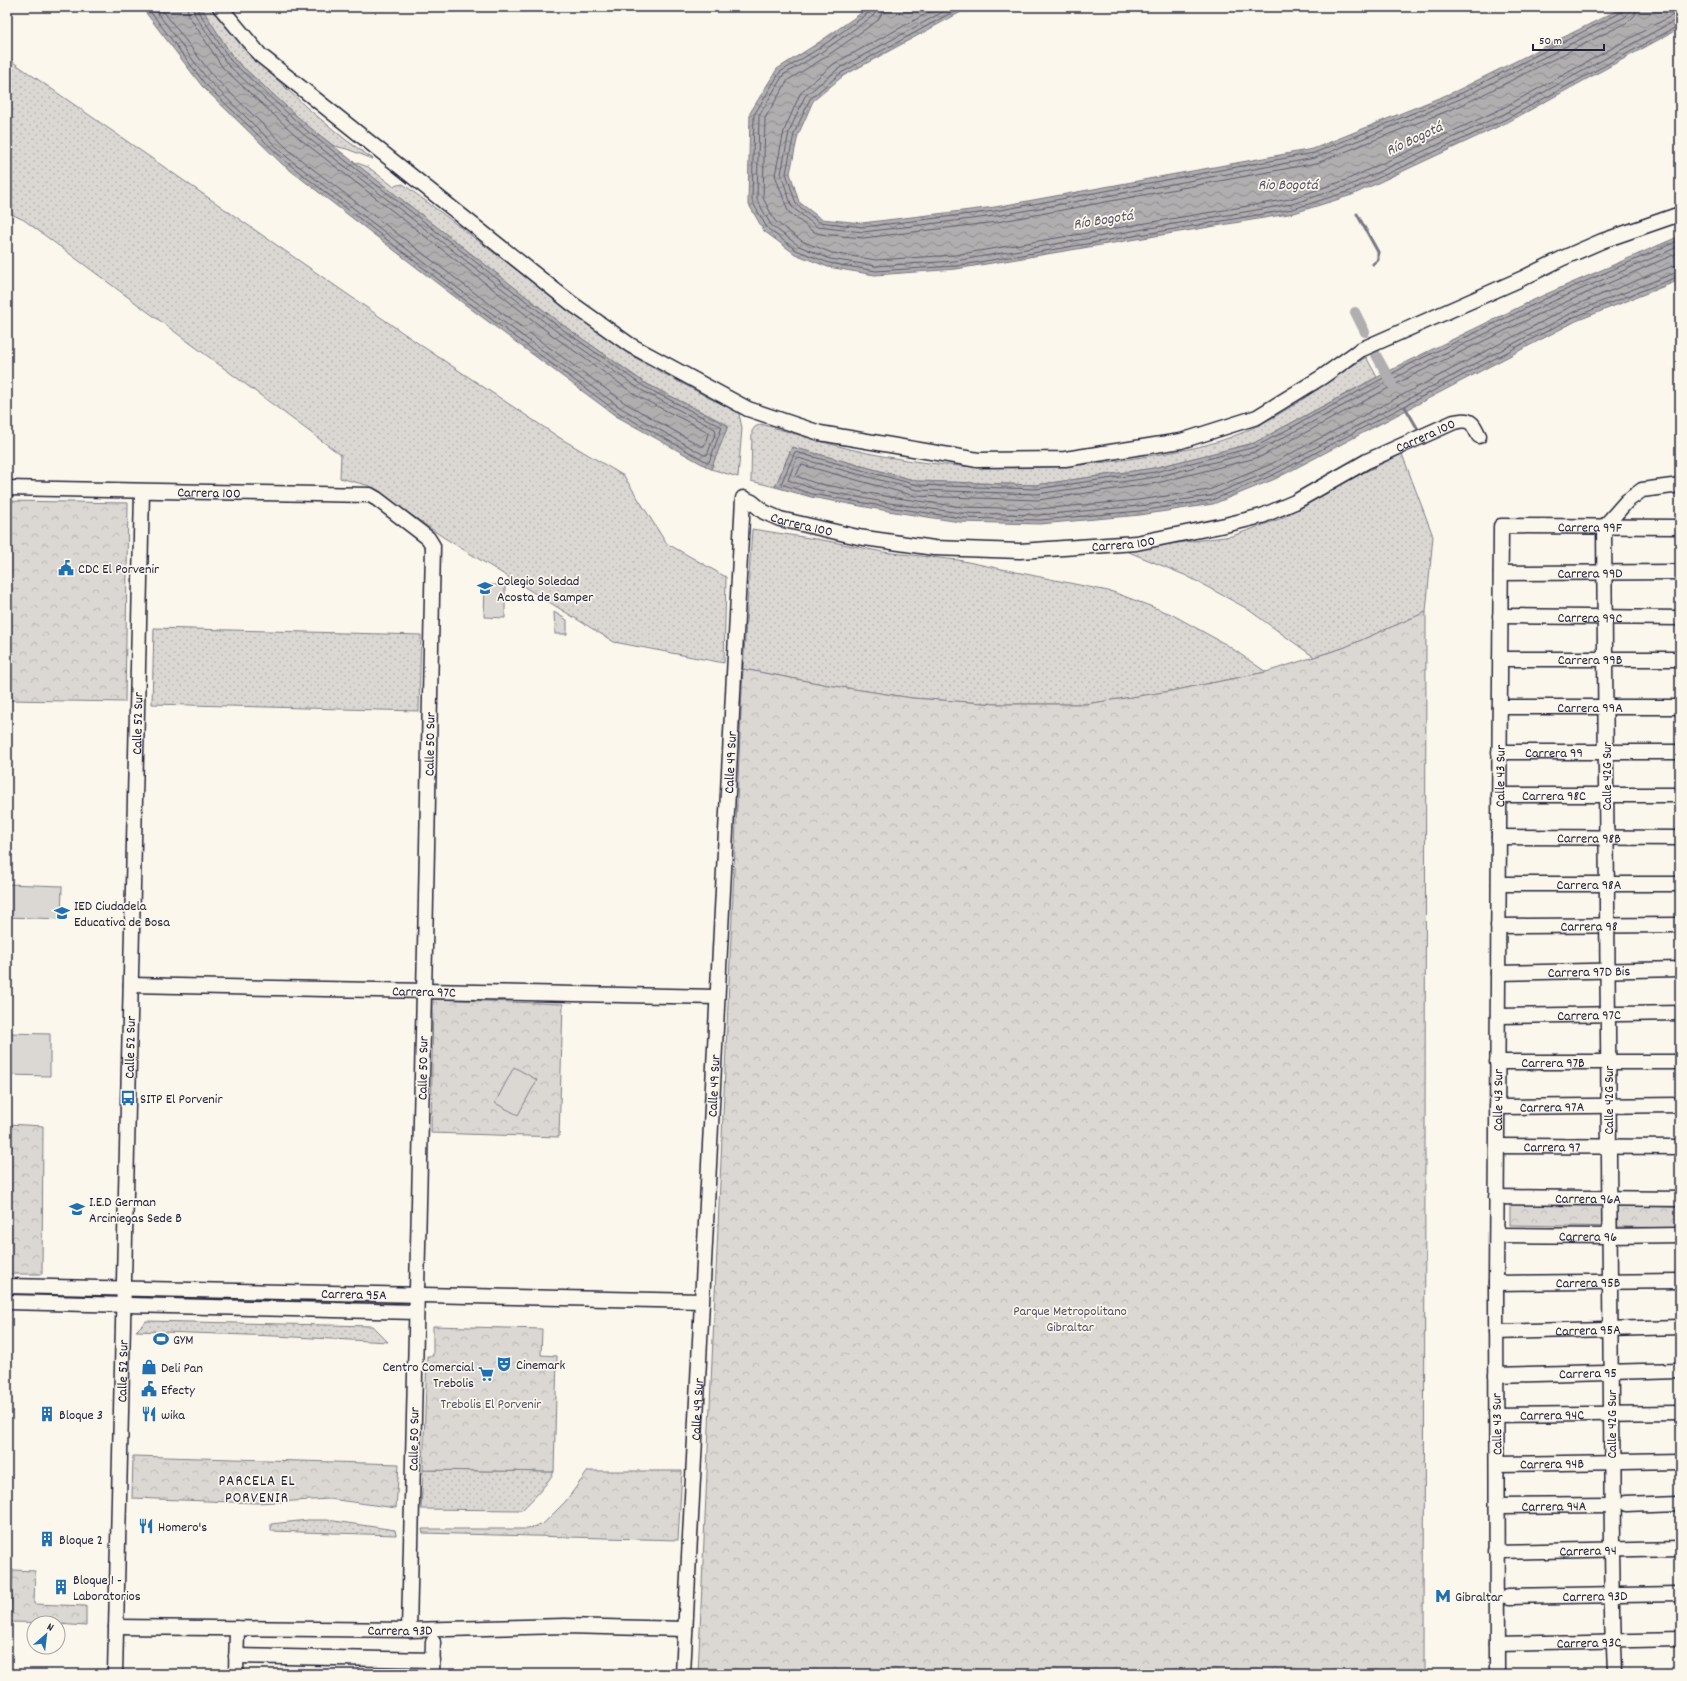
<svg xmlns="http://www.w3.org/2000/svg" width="1687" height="1681" font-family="Dekko,sans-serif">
  <defs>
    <pattern id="grass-dots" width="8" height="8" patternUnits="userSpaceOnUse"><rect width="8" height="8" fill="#dbd8d3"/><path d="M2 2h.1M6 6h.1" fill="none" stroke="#bcb9b6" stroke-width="1.8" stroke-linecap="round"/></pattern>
    <pattern id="forest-crowns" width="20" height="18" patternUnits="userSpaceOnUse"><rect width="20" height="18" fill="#dbd8d3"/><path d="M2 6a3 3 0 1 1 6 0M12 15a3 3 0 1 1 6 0" fill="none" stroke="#bcb9b6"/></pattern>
    <pattern id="water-waves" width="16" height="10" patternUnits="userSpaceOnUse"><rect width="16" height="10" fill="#b1aeb0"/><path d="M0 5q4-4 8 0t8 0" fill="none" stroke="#908d90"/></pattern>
  </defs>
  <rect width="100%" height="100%" fill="#fbf7ec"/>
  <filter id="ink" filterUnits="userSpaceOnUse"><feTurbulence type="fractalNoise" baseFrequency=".025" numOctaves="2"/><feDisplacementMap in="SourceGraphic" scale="8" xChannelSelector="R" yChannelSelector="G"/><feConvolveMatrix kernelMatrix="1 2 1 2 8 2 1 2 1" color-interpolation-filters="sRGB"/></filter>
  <g filter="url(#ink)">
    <path fill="url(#grass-dots)" stroke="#7e7d87" d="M201 7H213L250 54 306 107 346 140 373 159 347 149 334 146 309 127 234 59Z
      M7 58 422 346 560 438 624 476 666 543 726 577 724 663 614 642 443 537 370 486 340 478 341 455 24 220 7 212Z
      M352 161 368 167 393 186 403 184 623 350 644 363 713 400 729 405 736 410 739 414 742 428 738 477 711 469 728 425 645 383 560 323Z
      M1366 357 1377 377 1254 443 1154 468 1036 485 917 481 792 447 775 487 751 481 752 431 755 427 761 424C790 432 820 442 850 449 945 472 1046 473 1142 457 1176 452 1212 446 1244 432 1288 413 1326 382 1366 357Z
      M1402 454 1433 536 1426 612 1343 648 1314 657 1246 608 1187 576 1124 550 1232 536 1280 519 1334 487Z
      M752 529 828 541 883 552 958 560 1113 592 1171 614 1227 645 1266 672 1171 691 1086 704H997L912 698 828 685 743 669Z
      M154 628 421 635 419 711 152 704Z
      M146 1321 372 1326 388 1342 275 1336 136 1331Z
      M423 1470 554 1472C545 1487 534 1498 522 1510L421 1509Z
      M308 1520H327L395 1530 396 1535 271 1531V1524Z"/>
    <path fill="url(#forest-crowns)" stroke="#7e7d87" d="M7 501 128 503 125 702 7 700Z
      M554 612 567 620V634H555Z
      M1426 612 1424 1674H698L743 669 828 685 912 698 997 704H1086L1171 691 1266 672 1343 648Z
      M433 999 563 1004 559 1137 431 1133Z
      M7 1124 43 1126 42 1274H7Z
      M1510 1204 1680 1207V1228L1510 1225Z
      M433 1326 542 1329 541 1355 557 1356 554 1472 423 1470 427 1356H433Z
      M133 1456 399 1464 396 1508 330 1499 257 1503 132 1498Z
      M588 1471H682L678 1540 423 1533 422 1529H528L543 1524 565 1502Z
      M13 1570 35 1571 34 1604 86 1606V1626L58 1624V1623L10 1622Z"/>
    <path fill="#dbd8d3" stroke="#7e7d87" d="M485 585H505V618L484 617Z
      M7 884 62 886 61 919 7 917Z
      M7 1033 50 1034V1076L7 1075Z
      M514 1067 537 1080 518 1115 495 1103Z"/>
    <path fill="url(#water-waves)" stroke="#787681" d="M143 7H201L234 59 309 127 560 323 645 383 728 426 711 469 616 416 459 300 282 164 202 86 146 13Z
      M870 7H970L843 76 813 101 798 135 790 173 799 202 821 219 862 223 995 207 1313 149 1456 91 1624 7H1680V28L1508 122 1352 195 1294 213 956 269 875 275 828 267 795 254 764 231 748 203 750 113 777 69 815 45Z
      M1680 236V280L1576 321 1275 479 1213 504 1140 515 1040 524 960 522 888 511 811 497 775 487 792 447 917 481 1036 485 1154 468 1254 443 1404 363 1544 295Z"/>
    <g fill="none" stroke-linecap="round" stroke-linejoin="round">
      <path stroke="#5b5a6a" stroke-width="1" d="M147 7 205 84 285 161 461 297 619 413 707 462H709L722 427 643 386 558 326 306 130 231 61 198 11V7
        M153 7 208 80 288 158 464 293 621 408 704 455H707L716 432 715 429 641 390 555 330 303 134 227 64 194 13 193 7
        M160 7 213 76 292 153 468 288 625 403 701 446H704L708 434V432L637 396 552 335 300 139 223 68 189 16 187 7
        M872 7 870 12 818 49 780 72 754 115 752 201 767 228 796 250 829 263 876 271 956 266 1293 209 1350 191 1506 119 1680 25
        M877 7 876 12 873 16 820 53 783 75 759 116 757 200 771 225 799 246 830 259 876 266 955 261 1292 204 1348 186 1504 114 1674 21 1680 20
        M883 7 881 15 877 21 824 58 788 80 765 118 763 198 775 221 802 241 832 253 876 260 955 255 1290 199 1346 180 1501 109 1671 16 1680 14
        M939 7 835 63 803 90 800 94 784 131 775 175 788 211 812 231 820 234 863 238 997 222 1317 163 1462 105 1628 22 1635 15 1636 7
        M952 7 838 69 805 96 789 132 781 174 792 207 817 227 863 232 996 216 1315 158 1460 99 1625 17 1629 12 1630 7
        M962 7 841 73 810 99 794 134 786 173 796 204 819 222 863 227 995 211 1314 153 1458 95 1622 12 1625 7
        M1680 240 1545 299 1406 366 1255 447 1155 472 1036 489 917 485 795 452 781 484 812 494 888 507 961 518 1040 520 1140 511 1212 500 1273 475 1574 317 1680 276
        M1680 246 1547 304 1408 371 1258 451 1156 477 1037 494 917 490 798 458 796 459 788 480 814 489 889 503 961 513 1039 515 1139 506 1210 496 1271 471 1572 313 1680 271
        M1680 252 1550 309 1411 376 1260 457 1157 483 1038 500 915 496 802 465 800 467 796 476 815 483 890 497 962 507 1039 509 1138 500 1209 490 1269 465 1570 307 1673 266 1680 265"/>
      <path stroke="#787681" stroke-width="3" d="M1357 214 1378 252V260L1373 264
        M1405 407 1419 431"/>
      <path stroke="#b1aeb0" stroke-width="10" d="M1355 312 1365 332
        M1375 353 1392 384"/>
      <defs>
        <g id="minor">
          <path d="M220 7 260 55 571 303 630 345 748 409 820 433 978 460 1065 459 1181 441 1257 417 1322 377 1360 350 1521 279 1563 258 1602 241 1680 214"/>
          <path id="s1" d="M7 488 370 495 377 499 428 538 433 546 425 948 409 1630"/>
          <path id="s2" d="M1501 573 1680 572"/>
          <path id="s3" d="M1500 616 1680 618"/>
          <path id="s4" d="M1500 659H1680"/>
          <path id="s5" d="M1500 707H1680"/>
          <path id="s6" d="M1499 752H1680"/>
          <path id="s7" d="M1499 795H1680"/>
          <path id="s8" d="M1499 837 1680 838"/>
          <path id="s9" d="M1499 884H1680"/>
          <path id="s10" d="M1498 926 1680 925"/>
          <path id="s11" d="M1498 973 1680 969"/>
          <path id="s12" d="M131 985 717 997"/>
          <path id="s13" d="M1498 1016 1680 1013"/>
          <path id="s14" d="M1497 1062H1680"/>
          <path id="s15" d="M1497 1107 1680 1105"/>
          <path id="s16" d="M1497 1146 1680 1147"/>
          <path id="s17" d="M1496 1197 1680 1199"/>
          <path id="s18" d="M1497 1235 1608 1236 1680 1235"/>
          <path id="s19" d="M1496 1283 1680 1281"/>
          <path id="s20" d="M7 1286 701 1301"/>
          <path d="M7 1302 416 1312"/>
          <path id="s21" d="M1496 1332 1680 1327"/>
          <path id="s22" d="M1496 1375 1680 1370"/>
          <path id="s23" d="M1496 1415 1680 1413"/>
          <path id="s24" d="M1497 1464 1680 1461"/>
          <path d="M1624 1505 1680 1503"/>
          <path id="s25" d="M1497 1506 1611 1505"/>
          <path id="s26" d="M1496 1552 1680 1548"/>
          <path id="s27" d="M1509 1597 1680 1594"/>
          <path id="s28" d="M116 1627 409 1630 565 1626 685 1629"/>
          <path id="s29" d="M1497 1644 1680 1640"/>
          <path d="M236 1656 433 1660"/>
          <path id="s30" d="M115 1674 142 492"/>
          <path d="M236 1674 237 1628"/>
          <path d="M432 1674 433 1642"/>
          <path id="s31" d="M683 1674 743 498 752 502 764 512 780 519 858 537 934 548 1020 551 1136 543 1225 525 1262 516 1295 502 1367 461 1454 422C1471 418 1472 422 1479 436"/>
          <path id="s32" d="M1497 1674 1496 1283 1501 526 1680 527"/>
          <path d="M1615 1674C1611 1586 1612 1497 1611 1409 1606 1115 1609 821 1604 527L1627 501 1642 490 1680 485"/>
        </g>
      </defs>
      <use href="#minor" stroke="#22223b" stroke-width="17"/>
      <use href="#minor" stroke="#fbf7ec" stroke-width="14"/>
    </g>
  </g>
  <defs>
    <symbol id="civic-bare" viewBox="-9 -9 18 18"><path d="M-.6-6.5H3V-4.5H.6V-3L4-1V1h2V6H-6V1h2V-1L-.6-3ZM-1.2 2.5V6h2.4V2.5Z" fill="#1f6fb2" stroke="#fbf7ec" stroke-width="2.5" paint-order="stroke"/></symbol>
    <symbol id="school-bare" viewBox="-9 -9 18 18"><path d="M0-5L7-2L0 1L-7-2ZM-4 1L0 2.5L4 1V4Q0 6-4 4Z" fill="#1f6fb2" stroke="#fbf7ec" stroke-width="2.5" paint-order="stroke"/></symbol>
    <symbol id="bus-bare" viewBox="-9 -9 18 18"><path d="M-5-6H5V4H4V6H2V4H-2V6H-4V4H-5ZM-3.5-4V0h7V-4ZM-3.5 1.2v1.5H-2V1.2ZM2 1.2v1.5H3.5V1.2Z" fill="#1f6fb2" stroke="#fbf7ec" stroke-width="2.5" paint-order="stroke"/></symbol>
    <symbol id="stadium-bare" viewBox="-9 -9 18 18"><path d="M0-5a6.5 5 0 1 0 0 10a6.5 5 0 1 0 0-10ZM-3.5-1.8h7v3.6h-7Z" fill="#1f6fb2" stroke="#fbf7ec" stroke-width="2.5" paint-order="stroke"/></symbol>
    <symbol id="theatre-bare" viewBox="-9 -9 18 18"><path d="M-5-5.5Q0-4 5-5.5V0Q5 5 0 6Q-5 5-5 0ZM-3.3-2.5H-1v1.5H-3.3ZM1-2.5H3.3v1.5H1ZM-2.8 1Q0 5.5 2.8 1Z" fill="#1f6fb2" stroke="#fbf7ec" stroke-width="2.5" paint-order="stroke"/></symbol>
    <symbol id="shop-bare" viewBox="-9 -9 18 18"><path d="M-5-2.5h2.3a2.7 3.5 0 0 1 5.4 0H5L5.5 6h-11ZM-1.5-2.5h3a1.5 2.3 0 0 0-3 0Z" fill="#1f6fb2" stroke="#fbf7ec" stroke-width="2.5" paint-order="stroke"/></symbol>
    <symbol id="supermarket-bare" viewBox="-9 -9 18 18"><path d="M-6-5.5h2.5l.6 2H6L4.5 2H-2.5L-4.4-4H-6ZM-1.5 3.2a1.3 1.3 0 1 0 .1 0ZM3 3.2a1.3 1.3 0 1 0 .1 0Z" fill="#1f6fb2" stroke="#fbf7ec" stroke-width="2.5" paint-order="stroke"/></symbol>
    <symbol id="building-bare" viewBox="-9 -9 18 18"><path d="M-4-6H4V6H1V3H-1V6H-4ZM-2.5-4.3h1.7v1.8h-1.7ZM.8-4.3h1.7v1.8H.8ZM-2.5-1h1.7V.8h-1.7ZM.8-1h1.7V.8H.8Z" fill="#1f6fb2" stroke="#fbf7ec" stroke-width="2.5" paint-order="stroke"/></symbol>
    <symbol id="restaurant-bare" viewBox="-9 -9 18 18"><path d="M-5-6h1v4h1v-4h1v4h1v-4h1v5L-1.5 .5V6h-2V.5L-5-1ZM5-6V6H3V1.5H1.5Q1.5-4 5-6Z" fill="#1f6fb2" stroke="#fbf7ec" stroke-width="2.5" paint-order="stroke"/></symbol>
    <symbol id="metro-bare" viewBox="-9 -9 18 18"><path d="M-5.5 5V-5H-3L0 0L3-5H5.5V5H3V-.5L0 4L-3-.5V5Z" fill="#1f6fb2" stroke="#fbf7ec" stroke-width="2.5" paint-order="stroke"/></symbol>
  </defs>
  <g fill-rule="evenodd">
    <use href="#civic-bare" x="55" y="557" width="22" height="22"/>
    <use href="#school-bare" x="474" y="577" width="22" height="22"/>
    <use href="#school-bare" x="51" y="902" width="22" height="22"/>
    <use href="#bus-bare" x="117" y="1087" width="22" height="22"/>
    <use href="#school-bare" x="66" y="1198" width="22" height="22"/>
    <use href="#stadium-bare" x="150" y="1328" width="22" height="22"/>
    <use href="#theatre-bare" x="493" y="1353" width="22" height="22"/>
    <use href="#shop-bare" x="138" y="1356" width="22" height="22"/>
    <use href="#supermarket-bare" x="475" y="1363" width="22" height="22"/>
    <use href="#civic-bare" x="138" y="1378" width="22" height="22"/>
    <use href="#building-bare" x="36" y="1403" width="22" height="22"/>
    <use href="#restaurant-bare" x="138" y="1403" width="22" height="22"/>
    <use href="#restaurant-bare" x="135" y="1515" width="22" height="22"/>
    <use href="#building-bare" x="36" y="1528" width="22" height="22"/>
    <use href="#building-bare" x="50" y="1576" width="22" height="22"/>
    <use href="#metro-bare" x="1432" y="1585" width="22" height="22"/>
  </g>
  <g text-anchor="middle" stroke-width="3.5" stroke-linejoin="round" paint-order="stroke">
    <g font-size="14" fill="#22223b" stroke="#fbf7ec">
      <text dy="5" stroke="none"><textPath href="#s31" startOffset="1891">Carrera 100</textPath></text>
      <text dy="5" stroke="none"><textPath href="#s1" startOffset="202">Carrera 100</textPath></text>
      <text dy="5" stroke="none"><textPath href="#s31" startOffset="1243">Carrera 100</textPath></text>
      <text dy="5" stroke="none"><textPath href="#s32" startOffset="1237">Carrera 99F</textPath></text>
      <text dy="5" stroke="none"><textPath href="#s31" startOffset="1567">Carrera 100</textPath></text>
      <text dy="5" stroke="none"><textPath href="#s2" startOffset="89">Carrera 99D</textPath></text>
      <text dy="5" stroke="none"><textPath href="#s3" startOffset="90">Carrera 99C</textPath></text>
      <text dy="5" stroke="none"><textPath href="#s4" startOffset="90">Carrera 99B</textPath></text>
      <text dy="5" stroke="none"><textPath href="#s5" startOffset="90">Carrera 99A</textPath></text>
      <text dy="5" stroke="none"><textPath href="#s30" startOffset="951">Calle 52 Sur</textPath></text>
      <text transform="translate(429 744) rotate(-89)" y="5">Calle 50 Sur</text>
      <text dy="5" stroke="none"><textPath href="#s6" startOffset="55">Carrera 99</textPath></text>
      <text dy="5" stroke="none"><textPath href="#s31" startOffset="913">Calle 49 Sur</textPath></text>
      <text dy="5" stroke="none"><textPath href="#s32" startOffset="898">Calle 43 Sur</textPath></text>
      <text transform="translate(1606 776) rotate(-90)" y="5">Calle 42G Sur</text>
      <text dy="5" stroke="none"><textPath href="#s7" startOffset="55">Carrera 98C</textPath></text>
      <text dy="5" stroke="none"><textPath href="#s8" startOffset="90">Carrera 98B</textPath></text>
      <text dy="5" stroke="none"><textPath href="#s9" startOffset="90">Carrera 98A</textPath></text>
      <text dy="5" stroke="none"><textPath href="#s10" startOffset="91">Carrera 98</textPath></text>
      <text dy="5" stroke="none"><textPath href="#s11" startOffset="91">Carrera 97D Bis</textPath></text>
      <text dy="5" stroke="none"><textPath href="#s12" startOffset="293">Carrera 97C</textPath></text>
      <text dy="5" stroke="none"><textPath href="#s13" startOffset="91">Carrera 97C</textPath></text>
      <text dy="5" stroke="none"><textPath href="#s30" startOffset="627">Calle 52 Sur</textPath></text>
      <text dy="5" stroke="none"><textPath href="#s14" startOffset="56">Carrera 97B</textPath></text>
      <text transform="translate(422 1068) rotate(-89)" y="5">Calle 50 Sur</text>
      <text dy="5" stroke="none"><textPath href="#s31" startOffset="589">Calle 49 Sur</textPath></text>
      <text dy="5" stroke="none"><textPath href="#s32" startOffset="574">Calle 43 Sur</textPath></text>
      <text transform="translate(1608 1100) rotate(-90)" y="5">Calle 42G Sur</text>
      <text dy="5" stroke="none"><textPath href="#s15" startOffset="55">Carrera 97A</textPath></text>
      <text dy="5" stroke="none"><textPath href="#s16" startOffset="55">Carrera 97</textPath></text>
      <text dy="5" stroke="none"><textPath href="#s17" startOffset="92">Carrera 96A</textPath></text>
      <text dy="5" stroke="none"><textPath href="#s18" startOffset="91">Carrera 96</textPath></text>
      <text dy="5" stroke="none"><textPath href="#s19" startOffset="92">Carrera 95B</textPath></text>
      <text dy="5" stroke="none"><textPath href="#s20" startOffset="347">Carrera 95A</textPath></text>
      <text dy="5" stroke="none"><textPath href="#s21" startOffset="92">Carrera 95A</textPath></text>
      <text dy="5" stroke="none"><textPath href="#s30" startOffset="303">Calle 52 Sur</textPath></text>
      <text dy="5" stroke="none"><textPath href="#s22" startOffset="92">Carrera 95</textPath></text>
      <text dy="5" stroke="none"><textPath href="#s31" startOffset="265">Calle 49 Sur</textPath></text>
      <text dy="5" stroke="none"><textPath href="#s23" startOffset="56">Carrera 94C</textPath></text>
      <text transform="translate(1496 1424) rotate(-91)" y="5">Calle 43 Sur</text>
      <text transform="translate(1611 1424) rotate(-90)" y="5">Calle 42G Sur</text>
      <text transform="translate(413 1439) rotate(-89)" y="5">Calle 50 Sur</text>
      <text dy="5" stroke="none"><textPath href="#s24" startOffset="55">Carrera 94B</textPath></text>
      <text dy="5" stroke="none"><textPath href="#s25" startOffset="57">Carrera 94A</textPath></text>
      <text dy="5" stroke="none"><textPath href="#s26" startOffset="92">Carrera 94</textPath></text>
      <text dy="5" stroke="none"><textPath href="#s27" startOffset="86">Carrera 93D</textPath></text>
      <text dy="5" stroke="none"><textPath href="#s28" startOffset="284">Carrera 93D</textPath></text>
      <text dy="5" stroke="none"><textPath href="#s29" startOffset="92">Carrera 93C</textPath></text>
    </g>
    <g font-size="14" fill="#22223b" stroke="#fbf7ec" text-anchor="start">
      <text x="78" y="573">CDC El Porvenir</text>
      <text x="497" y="585">Colegio Soledad<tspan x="497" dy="16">Acosta de Samper</tspan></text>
      <text x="74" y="910">IED Ciudadela<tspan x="74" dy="16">Educativa de Bosa</tspan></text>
      <text x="140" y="1103">SITP El Porvenir</text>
      <text x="89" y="1206">I.E.D German<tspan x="89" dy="16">Arciniegas Sede B</tspan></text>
      <text x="173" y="1344">GYM</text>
      <text x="516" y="1369">Cinemark</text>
      <text x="474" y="1371" text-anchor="end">Centro Comercial<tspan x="474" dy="16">Trebolis</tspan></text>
      <text x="161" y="1372">Deli Pan</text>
      <text x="161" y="1394">Efecty</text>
      <text x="59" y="1419">Bloque 3</text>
      <text x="161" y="1419">wika</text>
      <text x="158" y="1531">Homero's</text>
      <text x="59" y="1544">Bloque 2</text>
      <text x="73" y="1584">Bloque 1 -<tspan x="73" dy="16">Laboratorios</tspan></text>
      <text x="1455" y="1601">Gibraltar</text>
    </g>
    <g font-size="14" fill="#505061" stroke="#fbf7ec">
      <text x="1070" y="1315">Parque Metropolitano<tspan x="1070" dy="16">Gibraltar</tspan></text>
      <text x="491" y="1408">Trebolis El Porvenir</text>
    </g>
    <g font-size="15" font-style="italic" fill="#545364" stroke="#fbf7ec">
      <text transform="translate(1414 138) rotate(-25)" y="5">Río Bogotá</text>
      <text x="1288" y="189">Rio Bogotá</text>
      <text transform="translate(1103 219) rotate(-9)" y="5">Río Bogotá</text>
    </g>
    <g font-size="15" letter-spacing="1" fill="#22223b" stroke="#fbf7ec">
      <text x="257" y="1485">PARCELA EL<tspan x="257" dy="17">PORVENIR</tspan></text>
    </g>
  </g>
  <rect width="1687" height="1681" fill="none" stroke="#fbf7ec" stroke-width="24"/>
  <rect x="12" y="12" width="1663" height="1657" fill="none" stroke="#22223b" stroke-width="1.5" filter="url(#ink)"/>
  <g transform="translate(46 1635) rotate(28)"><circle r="19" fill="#fbf7ec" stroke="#a4a2a5"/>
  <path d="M0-3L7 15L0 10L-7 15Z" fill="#1f6fb2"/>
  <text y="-6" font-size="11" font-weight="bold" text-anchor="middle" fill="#22223b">N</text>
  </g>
  <path d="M1533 44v6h71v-6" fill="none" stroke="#22223b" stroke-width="2"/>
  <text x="1539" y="44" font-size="12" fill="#22223b" stroke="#fbf7ec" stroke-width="3" paint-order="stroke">50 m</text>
</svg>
